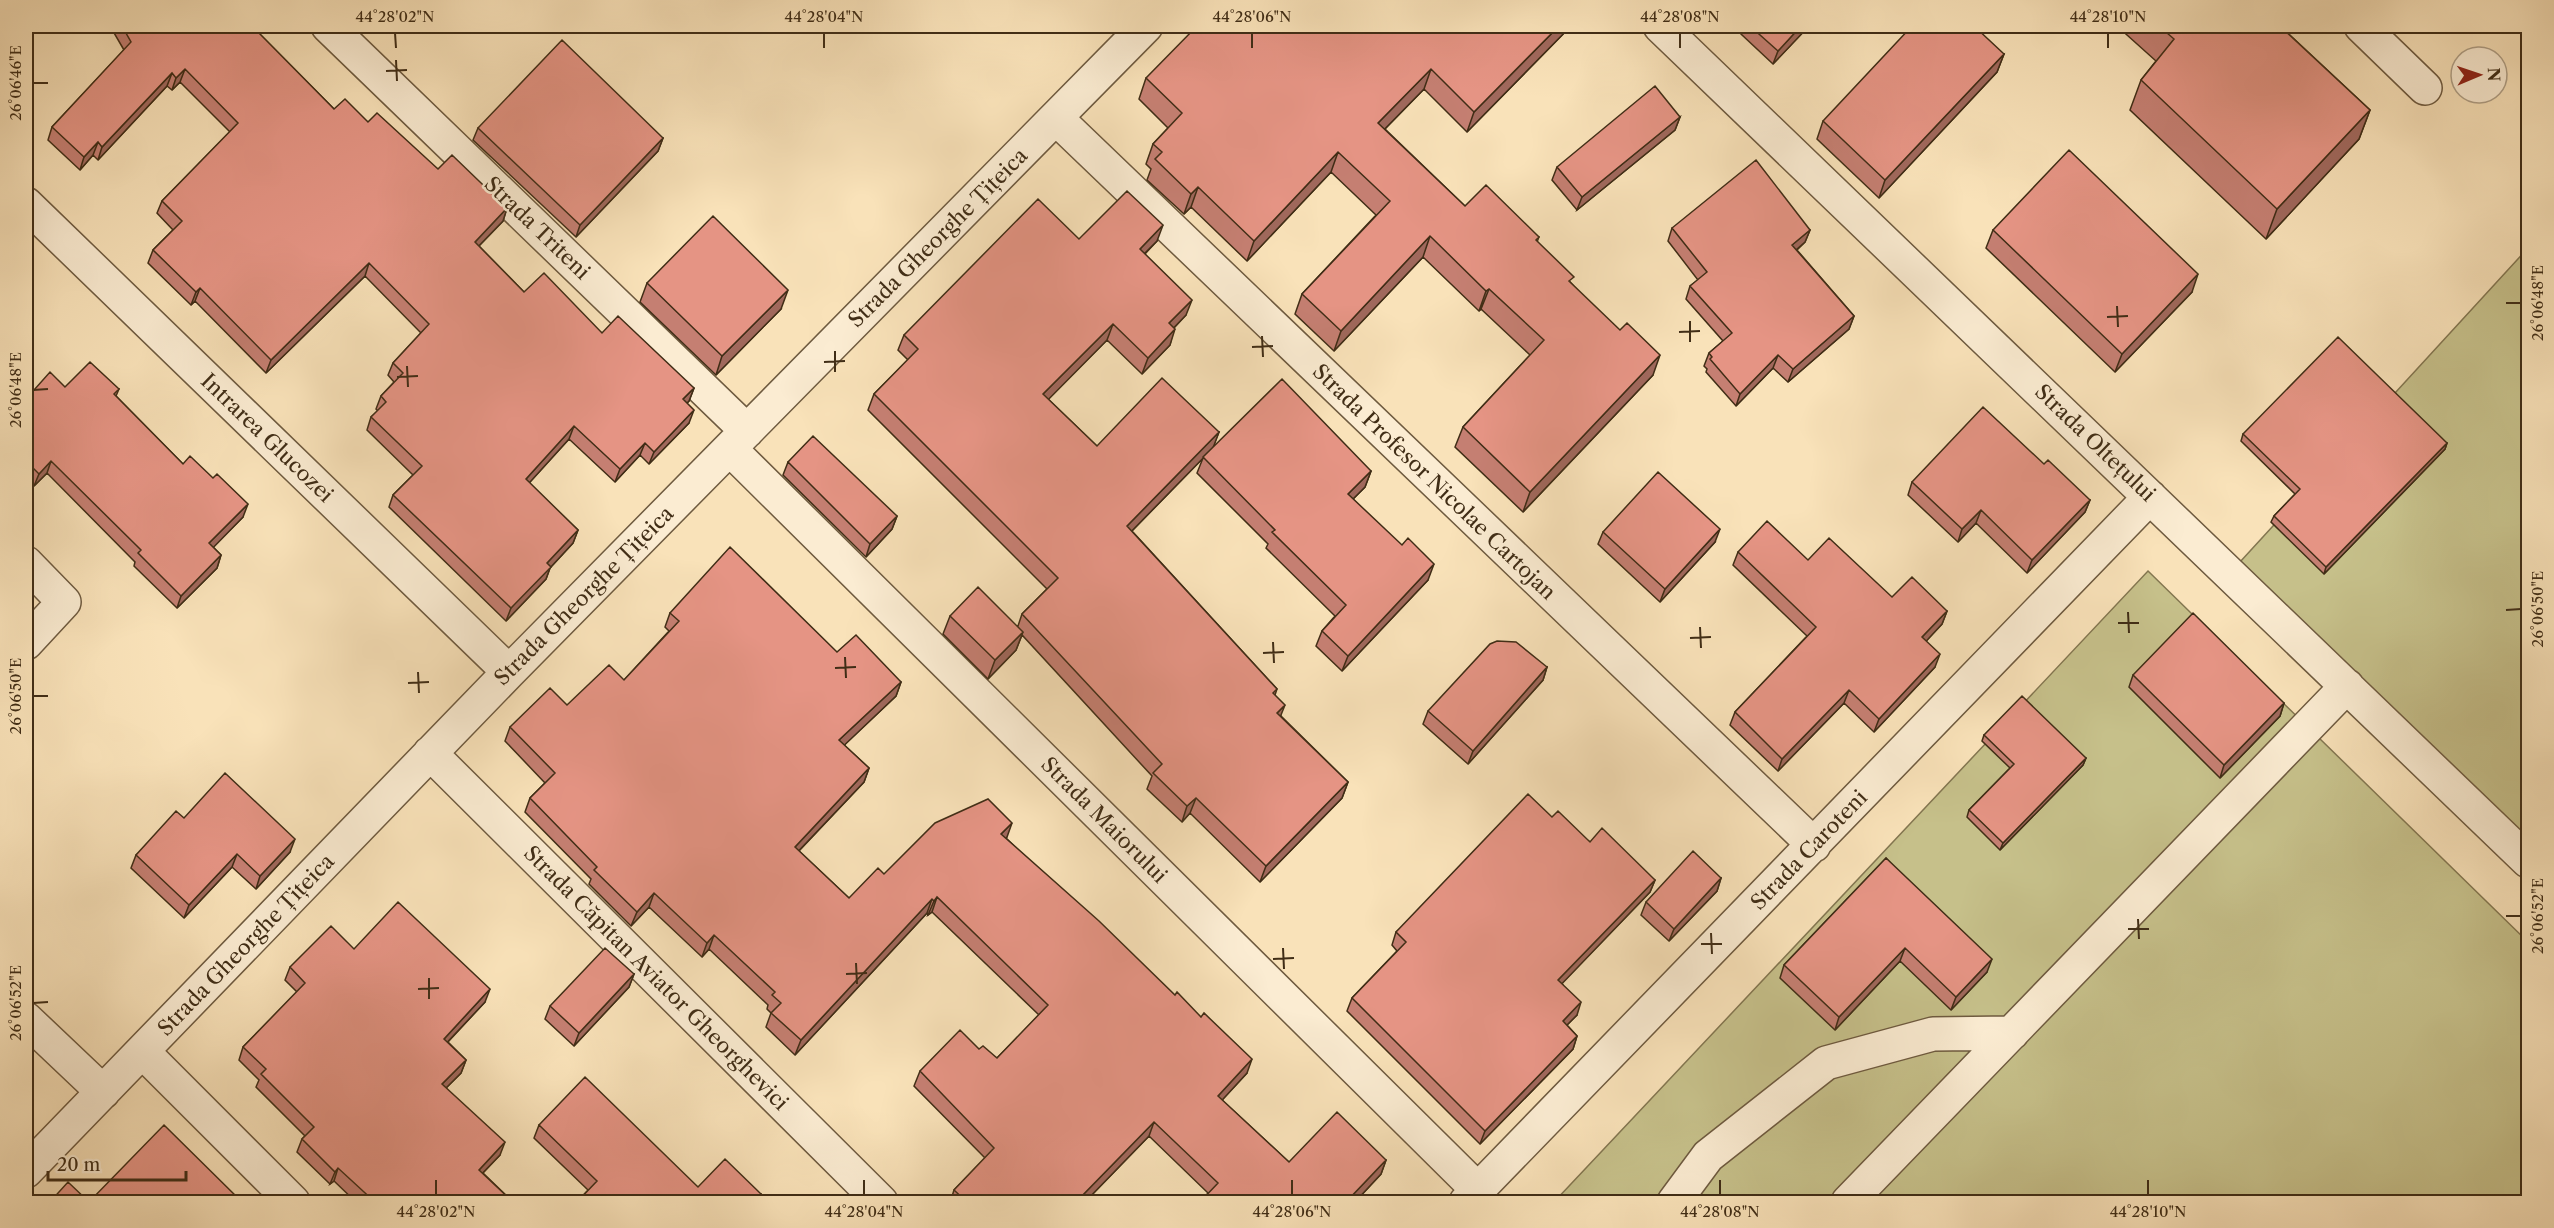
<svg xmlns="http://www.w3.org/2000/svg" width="2554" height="1228" font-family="'Libre Caslon Text',serif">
  <rect width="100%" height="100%" fill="#f9e2b9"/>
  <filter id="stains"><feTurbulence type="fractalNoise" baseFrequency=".00333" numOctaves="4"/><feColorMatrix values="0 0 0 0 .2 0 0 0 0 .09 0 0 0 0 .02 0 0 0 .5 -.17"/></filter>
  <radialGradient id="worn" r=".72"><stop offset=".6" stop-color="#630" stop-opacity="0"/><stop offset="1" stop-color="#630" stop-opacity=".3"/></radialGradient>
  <path fill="#c6c08a" stroke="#837650" stroke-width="1.5" d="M2528 248V843L2240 562Z
    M2148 571 2528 942V1202H1554Z"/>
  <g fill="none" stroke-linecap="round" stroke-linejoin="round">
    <defs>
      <path id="minor" d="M328 26 747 431
        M1660 26 2528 861
        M2361 26 2425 88
        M1056 118 1814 845
        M26 204 509 672
        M730 449 1478 1190
        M26 563 64 602 26 643
        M430 753 881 1202
        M26 1019 103 1092
        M143 1052 293 1202
        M26 1171 509 672 1146 26
        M1466 1202 2150 497
        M1674 1202 1708 1156 1826 1063 1933 1034 2012 1033
        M1848 1202 2347 686"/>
    </defs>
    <use href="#minor" stroke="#6e5a3f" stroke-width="36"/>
    <use href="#minor" stroke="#fbecd2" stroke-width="33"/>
  </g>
  <path fill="#c57f72" stroke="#402d16" stroke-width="1.5" d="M110 26H252L334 109 368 122 438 169 507 208 503 221 479 246 524 292 602 333 694 388 689 401 687 403 689 423 649 464 640 455 615 482 569 439 529 483 578 530 573 543 550 568 546 579 506 621 389 507 393 495 413 475 367 430 371 417 378 411 376 409 381 396 394 382 388 375 393 363 421 333 365 276 266 373 195 301 191 305 148 263 153 250 173 230 157 213 162 201 230 132 180 82 172 90 167 86 98 160 93 155 80 170 48 140 52 127 124 50Z
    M1571 26 1467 132 1424 89 1385 129 1465 206 1539 237 1537 242 1571 283 1653 375 1523 512 1455 447 1463 427 1530 355 1481 309 1479 311 1423 257 1334 351 1295 314 1302 294 1376 215 1331 172 1247 261 1191 207 1184 214 1147 180 1151 169 1146 164 1153 144 1168 128 1139 99 1146 78Z
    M1744 26H1809L1773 64 1741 34Z
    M2117 26H2280L2370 110 2359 139 2266 239 2130 110 2141 80 2156 61Z
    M2495 26H2505L2500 31Z
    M2004 54 1997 72 1879 198 1817 139 1823 121Z
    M1680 117 1675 130 1577 210 1552 180 1557 167Z
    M478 128 663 138 658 151 576 237 473 140Z
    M1672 228 1810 230 1805 242 1797 250 1854 316 1849 329 1788 382 1773 368 1736 406 1706 372 1707 369 1704 366 1709 353 1723 341 1686 299 1690 286 1698 280 1668 241Z
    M1993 230 2192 292 2115 372 1986 248Z
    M1079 239 1157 241 1145 254 1186 315 1174 328 1170 345 1142 374 1107 340 1048 399 1097 446 1219 432 1213 447 1371 471 1365 487 1353 499 1428 580 1342 671 1316 646 1322 631 1335 616 1266 548 1268 544 1197 473 1203 458 1132 531 1277 689 1275 695 1281 716 1348 782 1342 798 1260 882 1190 813 1182 822 1147 789 1152 776 1022 635 1016 650 988 679 943 634 950 616 1018 626 1022 614 1047 589 868 410 874 394 908 360 898 350 904 335Z
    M647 283 781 309 716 375 640 302Z
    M65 387 119 389 116 396 183 464 243 517 213 547 221 555 217 568 177 608 134 566 135 562 47 473 34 486 26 478V399Z
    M2243 434 2447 443 2445 449 2324 574 2271 522 2274 516 2295 494 2241 441Z
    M788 462 897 516 892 529 866 557 783 475Z
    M1912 482 2090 500 2085 512 2027 573 1976 523 1958 542 1908 495Z
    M1603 532 1715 542 1660 602 1598 544Z
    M1738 552 1808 560 1892 597 1947 611 1942 624 1926 641 1935 667 1874 732 1844 703 1778 771 1730 725 1735 712 1807 636 1733 565Z
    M670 613 837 652 901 682 896 696 844 745 869 768 864 782 799 851 849 898 884 874 1007 837 1006 838 1247 1073 1222 1100 1289 1162 1386 1160 1381 1174 1354 1203H1199L1208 1193 1149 1136 1084 1203H950L954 1190 985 1158 914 1086 920 1071 979 1049 997 1058 1039 1015 932 912 928 915 927 913 795 1055 766 1027 771 1013 767 1009 768 1005 709 949 702 957 649 907 631 926 589 884 591 879 525 812 530 798 545 783 505 741 510 727 567 705 624 680 669 631 665 627Z
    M1547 667 1543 680 1468 764 1423 724 1428 711Z
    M2133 675 2284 703 2280 716 2220 778 2129 687Z
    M1984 735 2086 758 2083 765 2000 850 1967 817 1969 810 2010 768 1982 741Z
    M1552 817 1590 842 1655 880 1650 892 1562 983 1577 1015 1567 1025 1577 1036 1573 1049 1480 1144 1347 1011 1352 998 1397 951 1392 945 1396 932Z
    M184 818 290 852 256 889 232 867 184 918 131 868 136 855Z
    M1886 858 1987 972 1951 1010 1900 961 1835 1030 1780 978 1784 965Z
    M1721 878 1717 891 1669 941 1641 915 1646 902Z
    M354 949 485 1002 448 1042 466 1060 461 1073 446 1088 500 1155 483 1173 514 1203H357L334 1181 330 1184 297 1152 302 1139 305 1136 256 1087 259 1080 239 1060 243 1047 297 992 285 980 290 967Z
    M634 974 629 987 574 1046 545 1019 550 1006Z
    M539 1125 698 1187 761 1194 758 1203H576L588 1190 534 1138Z"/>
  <path fill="#a0685c" stroke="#402d16" stroke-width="1.5" d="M26 26H33L26 33Z
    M1559 26H1571L1467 132 1474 112Z
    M1801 26H1809L1773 64 1778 51Z
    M2004 54 1997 72 1879 198 1885 180Z
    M185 69 180 82 172 90 176 78Z
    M1431 69 1424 89 1371 143 1378 123Z
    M172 73 167 86 98 160 102 147Z
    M2370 110 2359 139 2266 239 2277 209Z
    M1680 117 1675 130 1577 210 1582 197Z
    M663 138 658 151 576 237 580 225Z
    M98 142 93 155 80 170 84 157Z
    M1338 152 1331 172 1247 261 1254 241Z
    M1198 187 1191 207 1184 214 1191 194Z
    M507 208 503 221 470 255 475 242Z
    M1163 225 1157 241 1134 264 1140 249Z
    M1810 230 1805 242 1788 257 1792 245Z
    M1430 236 1423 257 1334 351 1341 331Z
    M369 263 365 276 266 373 271 360Z
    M2198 274 2192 292 2115 372 2122 354Z
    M200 288 195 301 191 305 196 292Z
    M1489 289 1481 309 1479 311 1486 291Z
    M788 290 781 309 716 375 722 356Z
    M1192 300 1186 315 1163 339 1169 323Z
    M1854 316 1849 329 1788 382 1793 369Z
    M1113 324 1107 340 1038 410 1043 394Z
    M1175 329 1170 345 1142 374 1148 358Z
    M1660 355 1653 375 1523 512 1530 492Z
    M1778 355 1773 368 1736 406 1740 394Z
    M694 388 689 401 678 412 683 399Z
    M694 410 689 423 649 464 654 452Z
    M574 426 569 439 521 492 526 479Z
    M1219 432 1213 448 1121 542 1127 526Z
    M645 443 640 455 615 482 620 469Z
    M2447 443 2445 449 2324 574 2326 567Z
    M51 461 47 473 34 486 39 474Z
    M1371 471 1365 487 1342 510 1348 494Z
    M2090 500 2085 512 2027 573 2032 560Z
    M248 504 243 517 205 556 209 543Z
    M1981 510 1976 523 1958 542 1962 529Z
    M897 516 892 529 866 557 870 544Z
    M1720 529 1715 542 1660 602 1665 589Z
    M578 530 573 543 550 568 546 579 506 621 511 608 547 563Z
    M221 555 217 568 177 608 181 596Z
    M1434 564 1428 580 1342 671 1348 656Z
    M1947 611 1942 624 1918 650 1922 637Z
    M1023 632 1016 650 988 679 995 660Z
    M1940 654 1935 667 1874 732 1879 719Z
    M1547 667 1543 680 1468 764 1473 751Z
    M901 682 896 696 834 755 839 740Z
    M1849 690 1844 703 1778 771 1782 759Z
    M2284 703 2280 716 2220 778 2224 765Z
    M1285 705 1279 720 1277 713Z
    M2086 758 2083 765 2000 850 2003 843Z
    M869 768 864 782 789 861 795 847Z
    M1348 782 1342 798 1260 882 1266 866Z
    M1196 798 1190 813 1182 822 1187 806Z
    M1012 823 1007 837 996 848 1001 834Z
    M295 839 290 852 256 889 260 876Z
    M237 854 232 867 184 918 189 905Z
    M1721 878 1717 891 1669 941 1674 929Z
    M1655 880 1650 892 1554 992 1558 980Z
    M654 893 649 907 631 926 637 912Z
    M937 897 932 912 928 915 934 901Z
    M932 899 927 913 795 1055 801 1040Z
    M714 935 709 949 702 957 707 943Z
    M1905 948 1900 961 1835 1030 1839 1017Z
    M1992 959 1987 972 1951 1010 1956 997Z
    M634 974 629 987 574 1046 579 1033Z
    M490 989 485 1002 439 1051 444 1039Z
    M1581 1002 1577 1015 1558 1034 1563 1021Z
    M1577 1036 1573 1049 1480 1144 1485 1131Z
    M1252 1059 1247 1073 1213 1110 1218 1096Z
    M466 1060 461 1073 437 1097 442 1084Z
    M1154 1122 1149 1136 1084 1203H1075Z
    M505 1142 500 1155 474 1182 479 1170Z
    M1386 1160 1381 1174 1354 1203H1345Z
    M338 1168 334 1181 330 1184 335 1172Z
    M761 1194 758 1203H753Z"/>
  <path fill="#e59484" stroke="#402d16" stroke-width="1.5" d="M122 26H252L334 109 345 99 368 122 377 113 438 169 452 155 507 208 475 242 524 292 544 273 602 333 618 316 694 388 683 399 694 410 654 452 645 443 620 469 574 426 526 479 578 530 547 563 551 567 511 608 393 495 422 466 371 417 386 402 381 396 403 373 393 363 429 324 369 263 271 360 200 288 196 292 153 250 182 221 162 201 238 123 185 69 176 78 172 73 102 147 98 142 84 157 52 127 131 42Z
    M1197 26H1559L1474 112 1431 69 1378 123 1465 206 1486 185 1539 237 1536 240 1574 277 1569 281 1620 330 1627 323 1660 355 1530 492 1463 427 1544 340 1489 289 1486 291 1430 236 1341 331 1302 294 1390 201 1338 152 1254 241 1198 187 1191 194 1155 159 1162 152 1153 144 1182 113 1146 78Z
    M1750 26H1801L1778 51Z
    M1912 26H1974L2004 54 1885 180 1823 121Z
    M2159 26H2280L2370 110 2277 209 2141 80 2174 39Z
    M562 40 663 138 580 225 478 128Z
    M1655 86 1680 117 1582 197 1557 167Z
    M2069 150 2198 274 2122 354 1993 230Z
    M1756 160 1810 230 1792 245 1854 316 1793 369 1778 355 1740 394 1710 359 1712 357 1709 353 1732 333 1690 286 1707 272 1672 228Z
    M1127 191 1163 225 1140 249 1192 300 1169 323 1175 329 1148 358 1113 324 1043 394 1097 446 1162 378 1219 432 1127 526 1277 689 1273 693 1285 705 1277 713 1348 782 1266 866 1196 798 1187 806 1153 773 1162 764 1022 614 1058 578 874 394 918 349 904 335 1038 199 1079 239Z
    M713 216 788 290 722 356 647 283Z
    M2338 337 2447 443 2326 567 2274 516 2300 489 2243 434Z
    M90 362 119 389 114 394 183 464 190 456 213 478 217 474 248 504 209 543 221 555 181 596 138 553 141 550 51 461 39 474 26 461V399L50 372 65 387Z
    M1282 379 1371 471 1348 494 1402 545 1408 538 1434 564 1348 656 1322 631 1346 605 1272 532 1275 530 1203 457Z
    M1983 407 2044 464 2048 460 2090 500 2032 560 1981 510 1962 529 1912 482Z
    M813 436 897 516 870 544 788 462Z
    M1658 472 1720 529 1665 589 1603 532Z
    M1767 521 1808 560 1829 538 1892 597 1912 577 1947 611 1922 637 1940 654 1879 719 1849 690 1782 759 1735 712 1816 627 1738 552Z
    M730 547 837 652 856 635 901 682 839 740 869 768 795 847 849 898 878 868 884 874 935 823 988 799 1012 823 1001 834 1099 921 1175 995 1177 992 1201 1017 1204 1013 1252 1059 1218 1096 1289 1162 1337 1112 1386 1160 1345 1203H1199L1218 1183 1154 1122 1075 1203H968L954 1190 994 1148 920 1071 960 1030 979 1049 983 1046 997 1058 1048 1005 937 897 934 901 932 899 801 1040 771 1013 781 1003 772 995 775 992 714 935 707 943 654 893 637 912 594 870 597 867 530 798 555 773 510 727 550 688 567 705 609 665 624 680 679 621 670 613Z
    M978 587 1023 632 995 660 950 616Z
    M2193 613 2284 703 2224 765 2133 675Z
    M1497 641 1516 642 1547 667 1473 751 1428 711 1490 644Z
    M2022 696 2086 758 2003 843 1969 810 2014 764 1984 735Z
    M225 773 295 839 260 876 237 854 189 905 136 855 176 811 184 818Z
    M1528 794 1552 817 1558 811 1590 842 1602 828 1655 880 1558 980 1581 1002 1563 1021 1577 1036 1485 1131 1352 998 1406 942 1396 932Z
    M1693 851 1721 878 1674 929 1646 902Z
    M1886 858 1992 959 1956 997 1905 948 1839 1017 1784 965Z
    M398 902 490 989 444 1039 466 1060 442 1084 505 1142 479 1170 514 1203H376L338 1168 335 1172 302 1139 314 1127 261 1074 266 1069 243 1047 305 983 290 967 331 926 354 949Z
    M605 948 634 974 579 1033 550 1006Z
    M585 1077 698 1187 725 1159 761 1194 753 1203H576L597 1181 539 1125Z
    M164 1125 243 1203H49L68 1182 89 1202Z"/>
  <path fill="none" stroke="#402d16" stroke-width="2" d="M395 33 396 48M824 33V48M1252 33V48M1680 33V48M2108 33V48M396 60 397 81M386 71 407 70M33 83H48M2506 303H2521M2117 306 2118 327M2107 317 2128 316M1690 321V342M1679 332 1700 331M1262 336 1263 357M1252 347 1273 346M835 351V372M824 362 845 361M407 366 408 387M397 377 418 376M33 390 48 389M2506 610 2521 609M2128 612 2129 633M2118 623H2139M1700 627 1701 648M1690 638 1711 637M1273 642 1274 663M1263 653 1284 652M845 657 846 678M835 668 856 667M418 672 419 693M408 683 429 682M33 696H48M2506 916H2521M2138 919 2139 939M2128 929H2149M1711 933 1712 954M1701 944H1722M1283 948 1284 969M1273 959 1294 958M856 963 857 984M846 974 867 973M429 978V999M418 989 439 988M33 1003 48 1002M436 1180V1195M864 1180V1195M1292 1180V1195M1720 1180V1195M2148 1180V1195"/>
  <g text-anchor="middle" stroke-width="5" stroke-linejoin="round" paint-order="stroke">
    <g font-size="21" fill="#402d16" stroke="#fbecd2">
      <text transform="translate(537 228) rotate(44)" y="7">Strada Triteni</text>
      <text transform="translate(938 238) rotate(-45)" y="7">Strada Gheorghe Țițeica</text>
      <text transform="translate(267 438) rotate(44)" y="7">Intrarea Glucozei</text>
      <text transform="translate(2095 443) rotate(44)" y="7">Strada Oltețului</text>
      <text transform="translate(1434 482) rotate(44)" y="7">Strada Profesor Nicolae Cartojan</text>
      <text transform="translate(584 596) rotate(-45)" y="7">Strada Gheorghe Țițeica</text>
      <text transform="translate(1104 820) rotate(45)" y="7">Strada Maiorului</text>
      <text transform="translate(1809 850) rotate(-46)" y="7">Strada Caroteni</text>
      <text transform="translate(246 945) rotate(-46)" y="7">Strada Gheorghe Țițeica</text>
      <text transform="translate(656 978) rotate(45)" y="7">Strada Căpitan Aviator Gheorghevici</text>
    </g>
  </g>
  <rect width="2554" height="1228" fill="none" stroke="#f9e2b9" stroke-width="66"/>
  <g transform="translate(2479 75) rotate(88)"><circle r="28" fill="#fbecd2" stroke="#b0a087" stroke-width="1.5"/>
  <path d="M0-4.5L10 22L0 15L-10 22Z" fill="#8f2418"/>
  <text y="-9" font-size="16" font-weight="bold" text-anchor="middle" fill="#402d16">N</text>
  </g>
  <path d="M48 1171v9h138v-9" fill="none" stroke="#402d16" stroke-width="3"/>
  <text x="57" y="1171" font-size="18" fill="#402d16" stroke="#fbecd2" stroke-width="4.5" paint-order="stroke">20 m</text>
  <rect x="33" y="33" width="2488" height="1162" fill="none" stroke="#402d16" stroke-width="2"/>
  <g font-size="15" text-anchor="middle" fill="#402d16">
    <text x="395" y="22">44°28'02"N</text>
    <text x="824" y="22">44°28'04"N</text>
    <text x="1252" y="22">44°28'06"N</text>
    <text x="1680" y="22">44°28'08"N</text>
    <text x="2108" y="22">44°28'10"N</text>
    <text transform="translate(16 83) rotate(-90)" y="5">26°06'46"E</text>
    <text transform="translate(2538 303) rotate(-90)" y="5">26°06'48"E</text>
    <text transform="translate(16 390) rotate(-90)" y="5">26°06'48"E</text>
    <text transform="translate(2538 609) rotate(-90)" y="5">26°06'50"E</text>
    <text transform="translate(16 696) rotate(-90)" y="5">26°06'50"E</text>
    <text transform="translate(2538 916) rotate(-90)" y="5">26°06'52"E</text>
    <text transform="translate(16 1003) rotate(-90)" y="5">26°06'52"E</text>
    <text x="436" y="1217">44°28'02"N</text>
    <text x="864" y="1217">44°28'04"N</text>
    <text x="1292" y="1217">44°28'06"N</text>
    <text x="1720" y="1217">44°28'08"N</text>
    <text x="2148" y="1217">44°28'10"N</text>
  </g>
  <rect width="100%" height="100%" filter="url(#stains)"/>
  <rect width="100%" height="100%" fill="url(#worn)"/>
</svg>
